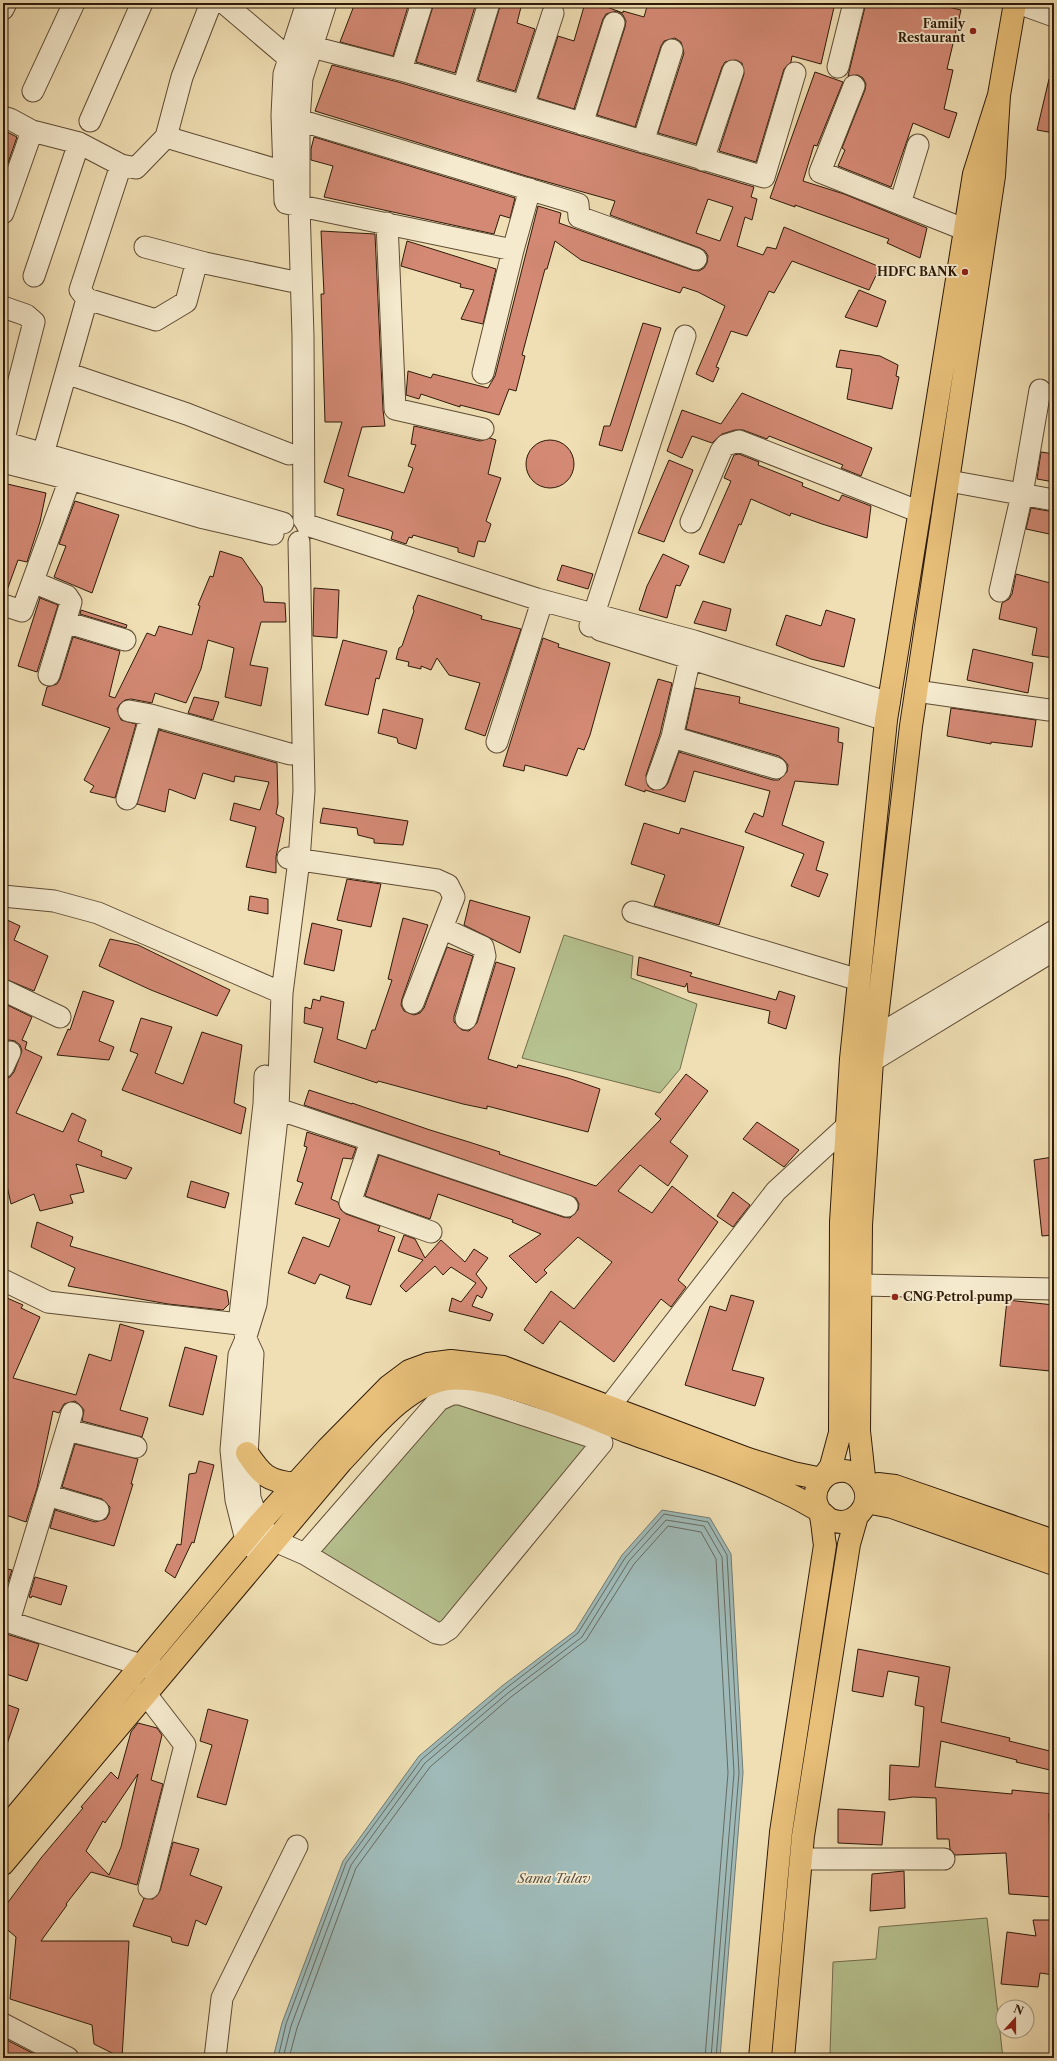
<svg xmlns="http://www.w3.org/2000/svg" width="1057" height="2061" font-family="'Libre Caslon Text',serif">
  <rect width="100%" height="100%" fill="#f0dfb4"/>
  <filter id="stains"><feTurbulence type="fractalNoise" baseFrequency=".005" numOctaves="4"/><feColorMatrix values="0 0 0 0 .2 0 0 0 0 .09 0 0 0 0 .02 0 0 0 .5 -.17"/></filter>
  <radialGradient id="worn" r=".72"><stop offset=".6" stop-color="#630" stop-opacity="0"/><stop offset="1" stop-color="#630" stop-opacity=".3"/></radialGradient>
  <path fill="#b6c290" stroke="#726e4c" d="M564 935 633 956 631 978 697 1004 680 1069 660 1093 522 1058Z
    M457 1402 596 1447 445 1628 316 1554 442 1407Z
    M987 1918 1003 2058H856L830 2053 833 1962 876 1959 879 1927Z"/>
  <path fill="#9fbab8" stroke="#727a72" d="M662 1510 710 1518 731 1554 743 1773 720 2058H273L282 2023 343 1861 419 1756 502 1686 575 1631 622 1555Z"/>
  <g fill="none" stroke-linecap="round" stroke-linejoin="round">
    <path stroke="#666a60" stroke-width="1" d="M278 2058 286 2024 346 1863 422 1759 505 1689 578 1633 625 1558 664 1514 708 1522 727 1555 739 1773 716 2058
      M283 2058 291 2026 351 1865 425 1763 508 1693 582 1637 629 1561 666 1520 704 1526 722 1557 734 1773 711 2058
      M289 2058 297 2028 356 1868 430 1767 511 1697 586 1640 634 1564 668 1526 701 1532 716 1559 728 1773 705 2058"/>
  </g>
  <path fill="#d38974" stroke="#2e1a09" fill-rule="evenodd" d="M355 3H409L393 56 340 42Z
    M434 3H476L455 73 416 62Z
    M501 3H522L517 23 535 29 515 91 478 80Z
    M585 3H596L623 13V11L644 17 648 3H835L821 64 792 56 791 62 784 69 756 162 719 151 744 74 742 63 736 60 725 62 722 67 696 144 658 133 684 53 681 42 675 38 664 41 661 46 635 127 597 115 625 27 626 21 623 15 617 11 606 14 603 19 574 109 538 98 558 36 574 41Z
    M866 3H931L961 10 947 69 953 70 944 109 957 113 949 138 913 123 891 187 838 166 845 150 842 148 865 90 866 84 863 78 858 75 848 76Z
    M332 65 398 82 754 187 751 197 757 199 752 220 745 217 737 246 763 255 767 247 776 249 784 227 880 267 869 290 792 261 774 293 769 291 747 336 731 331 716 367 719 368 713 382 696 374 725 306 698 292 683 287 680 293 581 260 555 241 547 269H545L522 355 525 356 516 391 509 389 499 415 460 405V407L421 394 419 399 406 395 408 371 431 378 433 374 488 388 495 376 538 206 561 213 559 223 692 270 699 271 704 268 707 263 708 256 705 251 700 248 610 215 615 201 526 176 315 111ZM708 199 733 207 720 241 696 233Z
    M815 72 843 82 817 146 814 145 803 181 844 194 927 228 920 258 887 243 889 239 795 205V207L770 198Z
    M1049 79H1054V133L1037 130Z
    M3 130 17 137 3 177Z
    M314 137 515 198 510 218 500 215 494 234 324 197 333 166 311 160V149Z
    M321 231 375 234 383 410 385 426 362 427 348 476 404 493 413 468 408 466 416 445 411 444 414 426 480 441 490 438 496 440 488 474 501 478 486 521 491 524 485 542 478 541 474 557 458 552V548L413 535 412 538 409 537 406 544 391 539 393 532 389 530 337 515 344 489 324 482 342 422H325L321 294H324Z
    M407 241 496 269 483 324 461 319 474 290 460 287 461 284 401 266Z
    M859 290 886 301 877 327 845 317Z
    M643 323 661 328 622 451 599 445 604 426H610Z
    M840 350 880 356 898 365 896 376 899 377 892 409 847 399 852 369 836 367Z
    M742 393 872 448 861 476 841 468 843 465 769 436 767 439 743 430H735L722 434 712 443 692 436 682 458 667 451 682 410 721 424Z
    M526 464a24 24 0 1 1 48 0a24 24 0 1 1-48 0Z
    M1041 452 1054 454V482L1037 479Z
    M739 454 759 462 758 465 803 483 802 486 839 501 842 495 871 506 867 538 822 524 791 513 790 516 751 499 741 525 739 524 724 563 699 554 731 481 724 478 734 455Z
    M669 460 693 470 664 542 638 533Z
    M3 483 46 493 40 522 27 562 18 560 6 593H3Z
    M75 501 119 515 92 593 54 577 66 546 59 544Z
    M1031 508 1054 512V535L1026 529Z
    M220 551 242 558 262 587 264 602 285 603 286 622H261L250 665 268 668 261 706 225 697 234 648 208 640 201 669 186 703 155 693 152 703 131 699 125 700 120 704 117 709 121 720 136 724 115 798 90 792 94 786 84 780 110 728 42 705 47 687 57 684 60 679 73 637 120 651 109 696 115 698 147 633 155 636 159 626 192 635 200 606 198 605 210 576 213 577Z
    M663 554 689 566 680 586 676 585 667 618 639 610 647 586Z
    M562 565 593 574 588 589 557 580Z
    M1016 574 1054 584V658L1032 655 1037 628 999 619 1002 603 1009 599 1012 594Z
    M314 588 339 590 337 638 313 636Z
    M418 595 482 616 481 619 521 629 485 736 465 729 480 683 449 675 437 658 431 670 421 666V669L408 666 409 662 396 659 399 648 402 646 414 611 413 608Z
    M40 598 58 605 37 672 18 666Z
    M703 601 731 609 726 631 694 623Z
    M81 610 127 625 126 628 80 614Z
    M826 610 855 619 844 667 811 659 776 645 786 615 821 626Z
    M543 638 559 644 558 647 610 663 590 735 584 750 578 748 567 776 525 765 524 771 503 766Z
    M343 640 387 651 379 679 376 678 368 715 325 705Z
    M973 649 1033 663 1028 693 967 680Z
    M658 679 672 683 660 734 646 775 648 786 653 790 664 788 668 783 679 752 773 780H779L787 772 788 765 784 760 779 756 686 729 695 688 740 697 739 703 839 728 838 742 843 743 838 785 795 781 782 825 824 842 816 870 828 874 819 897 791 886 804 854 745 832 754 813 763 817 770 791 694 771 685 802 645 790V792L625 785Z
    M194 697 219 702 213 720 188 713Z
    M951 708 1036 720 1032 747 991 742V744L947 736Z
    M383 709 423 719 416 749 398 743 397 738 378 733Z
    M159 730 277 763 278 804 276 814 284 818 276 857V873L246 867 256 827 230 820 234 803 260 810 269 782 235 776 234 782 203 773 195 799 169 789 165 812 137 804Z
    M323 808 408 821 403 845 374 843V839L358 835 357 828 320 823Z
    M644 823 679 834 681 828 744 847 719 925 654 906 665 875 631 864Z
    M347 879 381 884 371 927 337 920Z
    M250 896 268 899V914L248 910Z
    M470 900 530 917 520 953 464 925Z
    M3 918 20 926 14 940 48 956 34 991 3 978Z
    M403 918 428 925 402 999 401 1005 404 1011 414 1015 420 1013 424 1008 447 947 473 956 454 1016V1022L462 1030 469 1031 477 1023 496 962 515 968 488 1059 517 1068 518 1065 568 1078 600 1089 588 1132 487 1106V1109L463 1104 378 1081 377 1083 314 1062 323 1028 304 1023 305 1007 311 1009 313 999 320 1001 321 996 344 1002 337 1039 366 1049 372 1030H375L392 980 388 979Z
    M312 923 342 930 334 971 304 964Z
    M110 939 138 945 230 990 217 1016 151 990 99 966Z
    M639 957 692 973 690 976 776 1000 779 991 795 996 786 1029 768 1023 770 1011 688 992 687 983 685 987 637 975Z
    M83 991 114 1001 99 1041 114 1047 109 1060 57 1055 68 1029 70 1030Z
    M3 1003 32 1017 22 1040 27 1042 25 1049 42 1057 16 1113 63 1132 72 1113 86 1120 78 1141 102 1151 101 1156 132 1168 126 1179 76 1164 84 1192 70 1195 73 1203 40 1211 34 1194 11 1204 3 1168V1079L10 1077 14 1072 22 1051 20 1045 15 1041 9 1040 3 1042Z
    M141 1018 172 1027 155 1073 183 1084 202 1032 242 1045 234 1103 246 1108 241 1134 122 1090 138 1054 130 1051Z
    M686 1074 708 1091 670 1142 688 1156 668 1186 640 1165 618 1191 652 1213 672 1186 718 1222 678 1280 686 1287 671 1307 661 1299 614 1362 560 1321 543 1344 524 1330 551 1291 574 1309 612 1262 578 1237 544 1270 547 1273 536 1283 509 1256 541 1234 512 1222 513 1220 438 1194 430 1219 365 1196 379 1155 563 1217 570 1218 578 1210 579 1204 576 1198 304 1105 309 1090 352 1104V1103L430 1130 469 1142 500 1152 499 1154 596 1186 661 1119 655 1114Z
    M757 1122 799 1150 784 1167 743 1139Z
    M307 1132 356 1148 352 1159 343 1158 331 1199 338 1202 341 1210 346 1214 380 1226 378 1231 395 1237 371 1305 346 1298 350 1286 320 1274 315 1284 288 1273 303 1237 329 1247 340 1219 295 1204 303 1183 297 1181 307 1147 304 1146Z
    M1053 1157 1054 1235 1042 1236 1034 1160Z
    M191 1181 229 1193 225 1208 187 1197Z
    M733 1192 750 1205 733 1227 717 1216Z
    M37 1222 73 1237 70 1246 227 1291 229 1304 223 1310 168 1304 68 1286 75 1268 31 1247Z
    M404 1235 415 1239 425 1258 441 1240 465 1262 474 1249 488 1258 476 1274 487 1288 482 1298 477 1295 472 1306 493 1314 490 1321 449 1311 452 1298 461 1302 476 1283 451 1267 443 1275 435 1266 406 1292 400 1286 423 1260 398 1251Z
    M731 1295 754 1301 732 1370 764 1378 755 1406 685 1385 710 1306 726 1311Z
    M7 1298 23 1305 21 1308 40 1317 13 1378 76 1395 89 1354 111 1361 120 1324 144 1331 120 1410 148 1418 142 1437 82 1421 84 1410 80 1405 75 1401 64 1404 59 1413 53 1411 37 1488 26 1522 3 1514V1306Z
    M1007 1300 1054 1305V1333L1050 1371 1000 1366Z
    M185 1347 217 1356 203 1415 169 1406Z
    M75 1444 138 1459 131 1484H133L114 1546 50 1528 55 1510 95 1522 106 1519 109 1514 110 1507 102 1499 62 1487Z
    M199 1461 214 1465 194 1543 192 1542 175 1578 165 1571 177 1544 181 1545 189 1474 196 1473Z
    M3 1568 12 1570 5 1591H3Z
    M35 1577 67 1586 61 1605 32 1596 31 1598 29 1597Z
    M3 1633 39 1644 27 1681 3 1673Z
    M858 1649 950 1667 941 1722 1010 1738 1009 1741 1054 1752V1771L1016 1762 1017 1760 941 1741 935 1787 1012 1794V1790L1054 1794V1813H1049L1052 1897 1009 1894 1006 1853 955 1855 950 1849 949 1839H937L936 1798 913 1797 889 1800 890 1765 919 1767 924 1707 915 1705 919 1677 888 1671 883 1697 852 1691Z
    M3 1703 19 1709 5 1750H3Z
    M208 1709 248 1720 226 1805 197 1797 212 1745 200 1741Z
    M138 1723 157 1728 162 1735 151 1780 163 1784 137 1885 91 1872 66 1904 67 1905 41 1941H129L122 2058 94 2044 92 2025 10 1999 16 1937 3 1926V1909L41 1858 83 1808 81 1807 111 1772 118 1779 131 1732ZM138 1774 121 1847 109 1875 86 1851 103 1821 105 1823Z
    M838 1809 885 1812 882 1845 838 1843Z
    M173 1842 199 1849 190 1875 222 1887 206 1925 196 1920 188 1946 172 1942 171 1937 133 1926 144 1898 153 1899 160 1891Z
    M904 1871 905 1908 870 1911 872 1874Z
    M1033 1920H1054V1975L1040 1973 1038 1987 1001 1984 1007 1932 1036 1936Z
    M3 2038 42 2058H3Z"/>
  <g fill="none" stroke-linecap="round" stroke-linejoin="round">
    <defs>
      <path id="minor" d="M224 3 298 66
        M1018 3 1054 16
        M3 9 6 3
        M312 47 401 70 764 177 795 73
        M838 67 854 3
        M401 70 422 3
        M854 86 820 172 966 230
        M463 88 489 3
        M33 91 74 3
        M523 106 553 13
        M3 117 10 119 32 131 79 143 121 165 136 168 166 137 284 172
        M299 120 578 204 579 217 696 259
        M90 121 142 3
        M582 124 614 23
        M166 137 182 77 211 3
        M643 142 672 50
        M703 160 733 71
        M285 201 282 115 284 74 307 3
        M286 203 513 250
        M900 204 918 145
        M3 213 32 131
        M387 223 395 409 483 429
        M145 247 205 263 290 281
        M34 276 79 143
        M87 299 156 320 186 302 197 261
        M3 307 26 315 34 322 3 442
        M66 373 87 299 80 290 121 165
        M483 373 513 250 530 189
        M3 442 283 523
        M43 454 66 373 187 414 289 454
        M3 462 70 479 200 517 273 534
        M949 481 1054 500
        M304 520 303 336 299 205V120L302 78 326 3
        M691 522 721 451 726 445 739 441 920 512
        M307 525 537 599 694 641 889 703
        M33 582 67 596 71 602 49 675
        M1000 591 1022 494 1040 390
        M3 605 22 611 70 479
        M65 622 125 640
        M590 626 685 336
        M600 630 886 720
        M916 691 1049 710
        M129 711 151 715 290 754
        M672 737 776 768
        M497 742 539 611
        M657 779 672 737 693 645
        M127 799 151 715
        M288 858 437 880 448 885 454 897 413 1003
        M3 896 54 901 98 913 282 993
        M633 912 859 980
        M442 928 483 947 485 956 466 1019
        M3 990 60 1017
        M860 1037H875L1054 931
        M858 1060 872 1061 1054 950
        M3 1067 10 1052
        M266 1105 567 1206
        M371 1141 350 1203 431 1232
        M3 1280 48 1302 239 1324 244 1328 246 1339 239 1355 231 1450 236 1500 246 1540 256 1550
        M861 1285 1054 1289
        M239 1324 264 1104 265 1076
        M247 1333 256 1304 278 1109 282 993 299 860 304 791 299 542
        M246 1339 253 1354 247 1455 250 1498 259 1524 275 1541 305 1554 436 1633 441 1634 449 1629 602 1443 598 1439 460 1394H452L439 1400 305 1554
        M609 1407 776 1191 847 1126
        M67 1430 136 1447
        M47 1495 98 1510
        M3 1620 156 1670
        M9 1621 72 1413
        M145 1693 185 1745 149 1888
        M801 1859H944
        M3 2024 68 2058
        M215 2058 222 1998 297 1846"/>
      <path id="major" d="M1015 3 999 95 994 176 911 726 872 1061 861 1225 859 1431 865 1486 878 1484 895 1486 1054 1541
        M247 1453C262 1475 267 1481 295 1484
        M866 1502 892 1507 1054 1564
        M3 1831 259 1524 327 1449 389 1386 409 1371 428 1364 451 1361 503 1367 748 1459 793 1473 822 1479 831 1466 840 1433 841 1222 851 1059 886 720 974 174 999 95
        M3 1864 342 1461C370 1432 405 1385 447 1379 495 1374 582 1414 628 1432 680 1451 733 1467 782 1491 794 1496 806 1503 818 1510 822 1512 825 1516 829 1519 853 1531 877 1503 861 1481 856 1474 848 1470 839 1471 824 1472 813 1487 816 1502 817 1506 819 1509 820 1512 823 1523 823 1534 825 1545L781 1832 760 2058
        M783 2058 803 1836 849 1544 857 1516"/>
    </defs>
    <use href="#minor" stroke="#5e4b34" stroke-width="23"/>
    <use href="#major" stroke="#2e1a09" stroke-width="24"/>
    <use href="#minor" stroke="#f5eace" stroke-width="21"/>
    <use href="#major" stroke="#e8c07a" stroke-width="22"/>
  </g>
  <g fill="#8f2418" stroke="#f5eace" stroke-width="1.5">
    <circle cx="973" cy="31" r="4"/>
    <circle cx="965" cy="272" r="4"/>
    <circle cx="895" cy="1297" r="4"/>
  </g>
  <g text-anchor="middle" stroke-width="3.5" stroke-linejoin="round" paint-order="stroke">
    <g font-size="12" font-weight="bold" fill="#2e1a09" stroke="#f5eace" text-anchor="end">
      <text x="965" y="28">Family<tspan x="965" dy="14">Restaurant</tspan></text>
      <text x="957" y="276">HDFC BANK</text>
      <text x="903" y="1301" text-anchor="start">CNG Petrol pump</text>
    </g>
    <g font-size="13" font-style="italic" fill="#565246" stroke="#f5eace">
      <text x="554" y="1883">Sama Talav</text>
    </g>
  </g>
  <rect width="1057" height="2061" fill="none" stroke="#f0dfb4" stroke-width="16"/>
  <rect x="4" y="4" width="1049" height="2053" fill="none" stroke="#2e1a09" stroke-width="2"/>
  <rect x="8" y="8" width="1041" height="2045" fill="none" stroke="#2e1a09"/>
  <g transform="translate(1015 2019) rotate(21)"><circle r="19" fill="#f5eace" stroke="#a5977f"/>
  <path d="M0-3L7 15L0 10L-7 15Z" fill="#8f2418"/>
  <text y="-6" font-size="11" font-weight="bold" text-anchor="middle" fill="#2e1a09">N</text>
  </g>
  <rect width="100%" height="100%" filter="url(#stains)"/>
  <rect width="100%" height="100%" fill="url(#worn)"/>
</svg>
